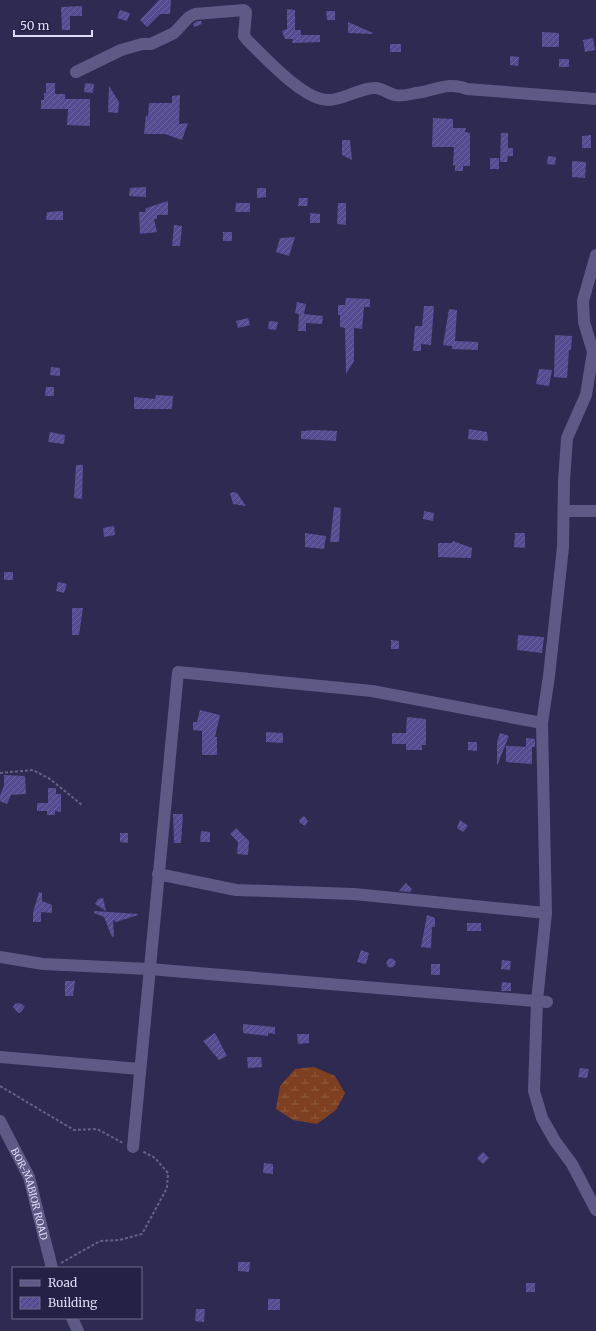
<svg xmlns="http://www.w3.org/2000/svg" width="596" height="1331" font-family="Merriweather,serif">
  <defs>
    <pattern id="wetland-marsh" width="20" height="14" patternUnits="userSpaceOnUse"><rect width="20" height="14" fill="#7e4020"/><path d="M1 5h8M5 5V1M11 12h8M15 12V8" fill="none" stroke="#905b41"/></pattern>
    <pattern id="building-hatch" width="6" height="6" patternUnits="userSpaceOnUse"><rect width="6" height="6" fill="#544c91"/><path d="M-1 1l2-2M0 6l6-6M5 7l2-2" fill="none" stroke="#6c65a1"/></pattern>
  </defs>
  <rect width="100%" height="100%" fill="#2e2a51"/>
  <path fill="url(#wetland-marsh)" d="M314 1067 335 1076 345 1093 336 1110 317 1124 293 1120 276 1109 280 1086 295 1069Z"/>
  <path fill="url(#building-hatch)" d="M159 0H171L170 14H160L147 27 140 20Z
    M82 6V16H70V30H62L61 7Z
    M287 9 295 10V30H301V35H320V42L292 43 293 39H285L282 31 287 29Z
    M120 10 130 13 127 21 117 18Z
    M326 11H335V20H327Z
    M197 21H201L202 24 194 27 193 24Z
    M348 22 373 33V34L348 33Z
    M542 32 559 33V47H542Z
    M593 38 595 50 585 52 583 40Z
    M390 44H401V52H390Z
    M510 56 519 57 518 66 510 65Z
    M559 59H569V67H559Z
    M46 83H55V94H65V99H90V126L67 125 68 109H41V100H44V93H46Z
    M85 83 94 84 93 93 84 92Z
    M109 86 119 102 118 113 108 112Z
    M180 95 179 124 188 123 182 140 165 134H144L146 115 148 117 149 103H172V96Z
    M433 118 453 119V128H466L465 132 470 133V166H463V171H455V166L453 165 454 147H432Z
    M501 133H508V148H513V156H508L507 162H500Z
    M591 135V148H582V136Z
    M342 140H350L352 160 342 155Z
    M548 156 556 157 555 165 547 164Z
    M490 158H499V169H490Z
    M572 161 586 162 585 178 572 177Z
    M146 187V197L129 196 130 188Z
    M257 188H266V197L257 198Z
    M299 198H308L307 206H298Z
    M168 201V215H157V219H154L157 232 140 234 139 212H145L146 208Z
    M236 203H250V212H235Z
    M338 203H346V225L337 224Z
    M63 211V220H46L47 212Z
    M310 213 320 214V223H310Z
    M174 225 182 226 180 246H172Z
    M223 232H232V241H223Z
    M295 237 289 256 276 252 280 238Z
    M346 298 370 299V307H364L362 329 354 328V361L346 374 345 328 340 327V315H338V305H345Z
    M297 302 306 304 304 314 323 316 322 324 306 323V331H298L299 314 295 313Z
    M424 306H434L431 345 421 344V351H413L415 326H422Z
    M449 309 457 310 455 341 478 342V350L452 349V346L443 345Z
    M248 318 250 325 238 328 236 321Z
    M269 321 278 322 276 330 268 329Z
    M555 335 572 336 571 350H569L567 378 554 377Z
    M51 367 60 368V376L50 375Z
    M539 369 552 370 549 386 536 384Z
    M46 387H54V396H45Z
    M156 395 173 396 172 409H134V397L155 399Z
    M469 429 487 432 488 441 468 439Z
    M316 430 337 431 336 441 301 439V431Z
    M50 432 65 435 64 444 48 442Z
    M76 465H83L82 499 74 498Z
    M234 492 237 493 246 506 233 504 230 493Z
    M334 507 341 508 339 542H330Z
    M424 511 434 513 433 521 423 519Z
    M114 526 115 535 104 537 103 528Z
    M305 533 326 536 324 549 305 547Z
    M515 533H525V548L514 547Z
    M453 541 472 548 471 558 438 557V543H452Z
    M4 572H13V580H4Z
    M58 582 67 584 64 593 56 591Z
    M72 608H83L79 635H72Z
    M518 635 544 637 542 653 517 650Z
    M391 640 399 641V649H391Z
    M200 710 220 715 215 737H217V755H202V731L193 730V722H197Z
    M407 717 426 719V745H422V750H406V744H392V733H406Z
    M266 732 283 733V743L266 742Z
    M500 733 509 736 497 766V742Z
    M526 738 535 739V747H526Z
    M468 742H477V751L468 750Z
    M506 746 532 747V764L506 762Z
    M4 775 25 776 26 794 11 795 7 804 0 801V795L4 786Z
    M48 788H56V794H61V812L55 811V815H47V811H37V803H48Z
    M173 814H183L181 843H174Z
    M304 816 308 821 305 826 300 823 299 820Z
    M460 820 468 826 463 832 457 828Z
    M236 828 249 841 248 855 237 854 238 842 230 834Z
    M201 831 210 832V842H200Z
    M120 833H128V843L120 842Z
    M406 883 412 889 410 892 399 891Z
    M39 892 42 893V901L52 905V913L41 912V922H33V912Z
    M103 898 106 911 95 904 98 899Z
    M94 911 138 914V915L116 922 113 920 114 936 112 937 104 917 94 913Z
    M427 915 435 918V927H432L431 948 421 947Z
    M467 923H481V931H467Z
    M361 950 369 953 366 964 357 962Z
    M386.5 963a4.5 4.5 0 1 1 9 0a4.5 4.5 0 1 1-9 0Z
    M502 960 511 961 510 970 501 969Z
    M431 964H440V975H431Z
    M65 981H75L73 996H65Z
    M502 982 511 983V991H501Z
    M19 1003 25 1006 21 1012 18 1013 13 1007 15 1004Z
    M243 1024 275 1027V1034L268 1033V1036L243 1033Z
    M215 1033 227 1056 219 1060 203 1041Z
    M297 1034H309V1043L298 1044Z
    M247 1057H261L262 1067 248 1068Z
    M580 1068 589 1069 587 1078 578 1077Z
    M483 1152 489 1158 483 1164 477 1158Z
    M264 1163 273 1164V1174L263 1173Z
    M238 1262H250L249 1272 238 1271Z
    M526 1283H535V1292H526Z
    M268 1299H280V1310H268Z
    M196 1309H205L204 1322 195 1321Z"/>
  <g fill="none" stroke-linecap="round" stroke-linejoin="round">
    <path stroke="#656285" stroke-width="2" stroke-dasharray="3 2" stroke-linecap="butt" d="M0 773 33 770 50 779 82 805
      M0 1086 74 1130 97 1129 123 1143
      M61 1263 100 1241 119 1240 142 1234 167 1188 168 1173 155 1158 142 1151"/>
    <g stroke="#5d5a85" stroke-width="12">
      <path d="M76 72 121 50 142 44H151L174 33 189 17 195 14 244 10 246 12 244 36 248 41C265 57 303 100 328 100 344 100 359 88 375 88 383 88 388 94 395 95 402 97 410 94 416 93 434 91 449 81 467 89L596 99"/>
      <path d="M596 255 583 301 584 322 593 352 586 395 567 438 564 481 563 547 549 676 542 723 546 913 537 1001 534 1091 542 1118 555 1141 572 1164 596 1210"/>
      <path d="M564 511H596"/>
      <path d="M158 874 236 890 354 894 546 913"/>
      <path d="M0 957 43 964 149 969 547 1002"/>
      <path d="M0 1057 140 1069"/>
      <path id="s1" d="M0 1121 29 1177 52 1268"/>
      <path d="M133 1147 178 672 372 691 542 723"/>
      <path d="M72 1318 78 1331"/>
    </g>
  </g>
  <g text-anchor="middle" stroke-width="3" stroke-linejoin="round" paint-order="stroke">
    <g font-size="10" fill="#dddcf6" stroke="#252046">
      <text dy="4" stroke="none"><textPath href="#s1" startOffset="79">BOR-MABIOR ROAD</textPath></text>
    </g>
  </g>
  <rect x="12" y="1267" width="130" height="52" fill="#252046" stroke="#6f6b8c"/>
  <rect x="20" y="1280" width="20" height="6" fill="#5d5a85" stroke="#6f6b8c"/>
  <text x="48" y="1287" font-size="12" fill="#dddcf6">Road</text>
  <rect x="20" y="1297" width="20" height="12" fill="url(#building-hatch)" stroke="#6f6b8c"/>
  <text x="48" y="1307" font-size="12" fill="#dddcf6">Building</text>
  <path d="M14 30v6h78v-6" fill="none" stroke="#dddcf6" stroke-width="2"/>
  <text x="20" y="30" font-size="12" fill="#dddcf6" stroke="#252046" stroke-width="3" paint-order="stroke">50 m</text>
</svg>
